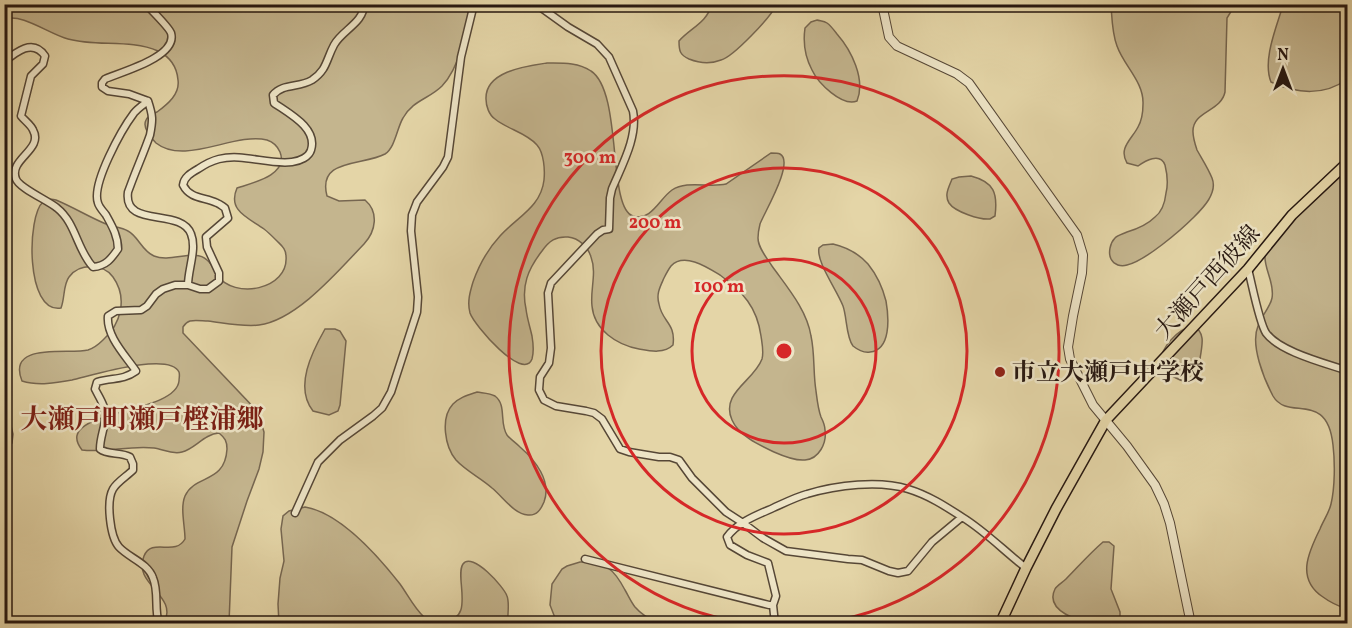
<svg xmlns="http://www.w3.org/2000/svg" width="1352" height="628" font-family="Vollkorn,'Noto Serif JP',serif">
  <rect width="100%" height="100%" fill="#e4d5a7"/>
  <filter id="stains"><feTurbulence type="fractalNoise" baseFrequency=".00333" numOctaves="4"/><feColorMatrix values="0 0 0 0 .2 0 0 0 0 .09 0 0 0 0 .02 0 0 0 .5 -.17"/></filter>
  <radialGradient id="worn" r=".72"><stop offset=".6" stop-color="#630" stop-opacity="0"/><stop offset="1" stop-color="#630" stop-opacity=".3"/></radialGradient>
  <path fill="#c4b58e" stroke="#766650" stroke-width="1.5" d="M4 5H472C467 30 460 67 442 86 429 99 413 100 403 118 397 128 395 148 385 154 363 166 317 158 327 196L339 201 365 200C379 212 376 231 364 244 338 271 297 320 259 325 243 327 225 323 208 321 203 321 195 320 190 321 186 322 185 324 183 327V333L258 412 264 432 263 452 259 469 247 501 232 547 229 623H164C179 595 132 585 144 556 152 537 175 557 185 539 185 526 180 508 185 496 195 474 225 484 227 449 227 441 225 438 219 433 204 434 195 449 182 452 172 455 163 449 154 448 130 445 106 453 82 450 50 409 175 416 179 381 179 378 180 375 179 372 169 351 90 376 72 380 56 383 38 386 22 381 6 341 70 355 88 350 94 348 99 344 103 340 121 324 128 298 113 277 103 263 79 263 69 277 63 285 65 298 61 308 25 314 27 215 43 202 47 199 52 199 56 200 73 207 89 217 106 224 113 227 121 227 128 231 138 236 142 251 154 256 171 263 195 248 207 260 212 264 214 270 217 275 234 300 289 290 286 256 286 249 282 246 277 241 273 237 268 232 264 229 249 218 227 211 237 188 252 183 289 175 280 152 277 145 273 142 267 140 234 132 185 166 156 143 151 138 142 128 146 120 148 115 153 114 157 112 168 104 180 94 178 80 177 67 170 57 158 51 130 39 97 47 68 39 49 34 22 13 5 19Z
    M711 5H776C772 16 733 57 721 60 711 64 699 63 689 59 680 55 679 51 679 41 689 29 708 22 711 5Z
    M1111 5H1235L1227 18 1225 92C1221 112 1192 111 1193 132 1193 138 1195 144 1197 150 1202 159 1208 168 1212 178 1218 193 1203 208 1194 217 1180 231 1145 261 1127 265 1121 267 1114 265 1111 259 1108 253 1110 243 1115 238 1118 235 1123 234 1127 232 1137 229 1148 224 1155 217 1163 211 1165 202 1166 193 1168 185 1167 173 1165 165 1160 152 1145 161 1138 166L1127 163C1118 148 1132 139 1138 127 1142 120 1143 112 1143 104 1144 82 1124 66 1117 46 1112 33 1112 18 1111 5Z
    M1283 5H1347V79C1325 96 1297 94 1271 82 1262 60 1277 26 1283 5Z
    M817 20C820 21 824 21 827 23 830 25 834 30 837 34 851 50 866 79 857 101 842 107 818 83 812 70 805 57 803 42 805 28L811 22Z
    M547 63C562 63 578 62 591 71 623 92 607 208 633 216 651 222 660 198 672 190 687 180 709 188 726 184L771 153C773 153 778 153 780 154 795 162 764 213 760 224 759 228 758 234 758 238 758 248 767 258 772 266 787 287 807 310 811 336 815 354 813 373 816 391 817 399 818 409 821 417 823 421 825 426 825 430 827 443 819 459 805 460 795 461 783 456 774 452 759 445 739 436 732 420 720 393 754 381 762 359 764 352 762 343 761 336 757 307 743 292 720 275 707 267 684 252 671 266 668 270 666 274 664 278 660 287 656 294 659 304 662 322 676 323 673 345 664 354 650 351 639 349 617 345 594 330 592 306 590 290 597 273 591 257 588 247 579 238 568 237 556 236 549 241 542 251 528 269 521 286 526 309 527 318 530 327 532 336 533 342 534 352 532 359 523 382 474 325 470 313 467 302 470 292 473 282 479 265 488 249 500 236 517 217 541 207 544 180 545 170 544 153 537 145 527 133 507 129 495 119 489 115 486 106 486 99 485 71 527 66 547 63Z
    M1347 173V609C1338 606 1331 603 1323 597 1296 579 1308 553 1320 529 1323 521 1329 513 1331 504 1335 487 1335 462 1333 445 1327 389 1288 422 1273 396 1264 379 1250 345 1258 326 1261 316 1270 308 1272 298 1275 282 1263 268 1265 253 1266 248 1271 242 1274 237 1292 204 1312 186 1347 173Z
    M971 176C994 182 998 193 995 216L990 219C980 220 955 212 949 203 944 195 949 187 952 179L959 177Z
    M833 244C846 247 859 254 868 264 876 274 883 289 886 301 889 318 891 350 870 352 864 353 858 350 853 346 846 337 847 317 843 306 837 290 816 262 819 248L823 245Z
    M1194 326C1199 329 1201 332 1202 338 1203 344 1198 375 1194 379 1189 383 1181 381 1176 378 1170 375 1164 372 1162 366 1157 349 1179 328 1194 326Z
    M325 329H335L340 331 346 341 340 405 338 411 329 415 313 411C294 387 312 352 325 329Z
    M477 392C483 393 490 393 495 396 507 405 499 423 507 435 510 439 516 443 520 447 535 460 552 481 544 502 541 509 537 516 528 515 514 514 503 497 492 488 481 478 466 471 456 460 445 447 440 418 453 404 460 397 468 395 477 392Z
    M5 422 11 426 13 434 12 443 5 449Z
    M305 507C341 513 378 556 400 584 408 595 414 608 424 617 429 621 436 621 442 621 477 622 454 577 463 564 472 551 504 587 507 596 510 604 507 615 508 623L279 624 278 604 280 578 284 561 281 529 283 516 289 511Z
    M1103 542H1109L1114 546 1111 589 1120 612V623C1112 624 1103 624 1096 624 1080 622 1044 611 1055 589 1057 585 1062 583 1066 579 1078 567 1089 554 1103 542Z
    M580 562C605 561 614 569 625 590 628 595 631 602 635 607 641 614 649 619 658 623H557L550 605 552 584 562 569 567 566Z"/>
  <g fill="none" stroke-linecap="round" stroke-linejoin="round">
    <defs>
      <path id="minor" d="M146 4C151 10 169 27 171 33 178 57 121 72 105 79L102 83V87L108 91 129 94 148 101C153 116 153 120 150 135 144 152 137 168 131 184 131 184 128 192 128 192 123 229 181 207 191 234 197 249 188 269 188 285
        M536 4 568 27 597 44 609 57 633 111C638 137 622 165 612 189L610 198 609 229 603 230 597 234 551 283 548 293 551 348 549 363 540 377 539 390 544 400 556 406 586 411 594 413 602 419 620 449 629 452 659 457H670L679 460 692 478 726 512 743 523 763 538 786 551 848 559 862 560 889 571 898 573 908 571 932 542 962 517C985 531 1004 551 1026 568
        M4 62C16 52 33 38 45 56L43 64 31 76 21 116C24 120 31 125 33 130 44 150 8 159 16 179 19 188 49 201 57 208 76 223 77 250 93 267 106 266 111 259 118 249 118 236 112 226 106 215 103 211 99 207 98 203 91 184 122 129 134 113 138 108 143 105 148 101
        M1248 269C1252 284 1259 322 1266 333 1280 352 1325 363 1348 371
        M295 513 318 462 340 440 373 416 382 408 391 392 417 312 418 297 411 231 412 215 417 202 443 167 448 157 461 57 474 4
        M585 559 769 605H773
        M1003 620 1013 624
        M159 624C154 609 159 592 153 578 148 563 129 558 119 547 110 537 106 501 113 489 117 482 127 476 133 470V464L130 457C121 452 107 455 100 449 100 438 104 430 105 420 107 408 100 399 95 389L97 382C113 377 122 381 136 371 125 355 106 336 108 316L116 311 141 310 147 306 156 294 163 289 175 285H188L200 289H208L219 281V273L207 247 206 237 228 218 225 208C222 206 220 204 217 203 204 197 190 199 183 185 184 177 191 173 198 169 204 165 211 161 219 159 243 153 268 165 292 162 300 161 309 157 311 150 318 128 288 113 274 103L273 95C283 83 299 88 312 80 327 70 326 60 334 45 342 30 364 23 364 4
        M775 624 773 605 776 596 768 563 747 555 730 545 727 537C738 522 757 515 773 508 784 503 796 497 807 494 837 485 879 480 908 489 928 495 945 506 962 517"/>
      <path id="tertiary" d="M882 4 889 37 897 46 957 74 969 83 1077 235 1083 255 1082 273 1073 316 1068 347 1070 359 1093 405 1127 446 1155 485 1164 504 1170 523 1191 624"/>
      <path id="primary" d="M1000 624 1026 568 1056 509 1106 420 1248 269 1292 215 1348 162"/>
    </defs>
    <use href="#minor" stroke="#564736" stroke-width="9"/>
    <use href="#tertiary" stroke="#564736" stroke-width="10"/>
    <use href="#primary" stroke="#271811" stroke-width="12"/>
    <use href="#minor" stroke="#ede4c6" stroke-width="6"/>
    <use href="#tertiary" stroke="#ede4c6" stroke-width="8"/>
    <use href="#primary" stroke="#e4d5a7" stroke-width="9"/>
  </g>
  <g fill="none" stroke="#d62828" stroke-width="3">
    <circle cx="784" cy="351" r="92"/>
    <circle cx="784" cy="351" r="183"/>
    <path d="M746 623A275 275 0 1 1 822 623"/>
  </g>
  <circle fill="#8f2418" stroke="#ede4c6" stroke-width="2" cx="1000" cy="372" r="6"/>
  <g text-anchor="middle" stroke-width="5" stroke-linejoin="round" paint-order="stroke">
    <g font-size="24" fill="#271811" stroke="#ede4c6">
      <text transform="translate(1207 282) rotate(-48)" y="8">大瀬戸西彼線</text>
    </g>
    <g font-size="24" font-weight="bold" fill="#271811" stroke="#ede4c6" text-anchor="start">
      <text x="1012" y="380">市立大瀬戸中学校</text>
    </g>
    <g font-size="27" font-weight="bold" fill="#7a1f14" stroke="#ede4c6">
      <text x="142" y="428">大瀬戸町瀬戸樫浦郷</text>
    </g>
  </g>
  <circle cx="784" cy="351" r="9" fill="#d62828" stroke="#ede4c6" stroke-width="3"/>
  <g font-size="18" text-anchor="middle" font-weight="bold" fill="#d62828" stroke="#ede4c6" stroke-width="5" stroke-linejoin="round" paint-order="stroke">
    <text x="590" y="163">300 m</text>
    <text x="655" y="228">200 m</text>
    <text x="719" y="292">100 m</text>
  </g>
  <rect width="1352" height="628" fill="none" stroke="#e4d5a7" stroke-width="24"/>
  <rect x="6" y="6" width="1340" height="616" fill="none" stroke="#271811" stroke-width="3"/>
  <rect x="12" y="12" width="1328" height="604" fill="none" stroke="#271811" stroke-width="1.5"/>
  <g transform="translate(1283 69)" stroke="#ede4c6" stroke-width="4.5" paint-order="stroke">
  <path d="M0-4.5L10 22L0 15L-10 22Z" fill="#271811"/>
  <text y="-9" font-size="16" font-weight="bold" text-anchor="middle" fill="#271811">N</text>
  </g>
  <rect width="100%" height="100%" filter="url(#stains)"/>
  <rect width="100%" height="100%" fill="url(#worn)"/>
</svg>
